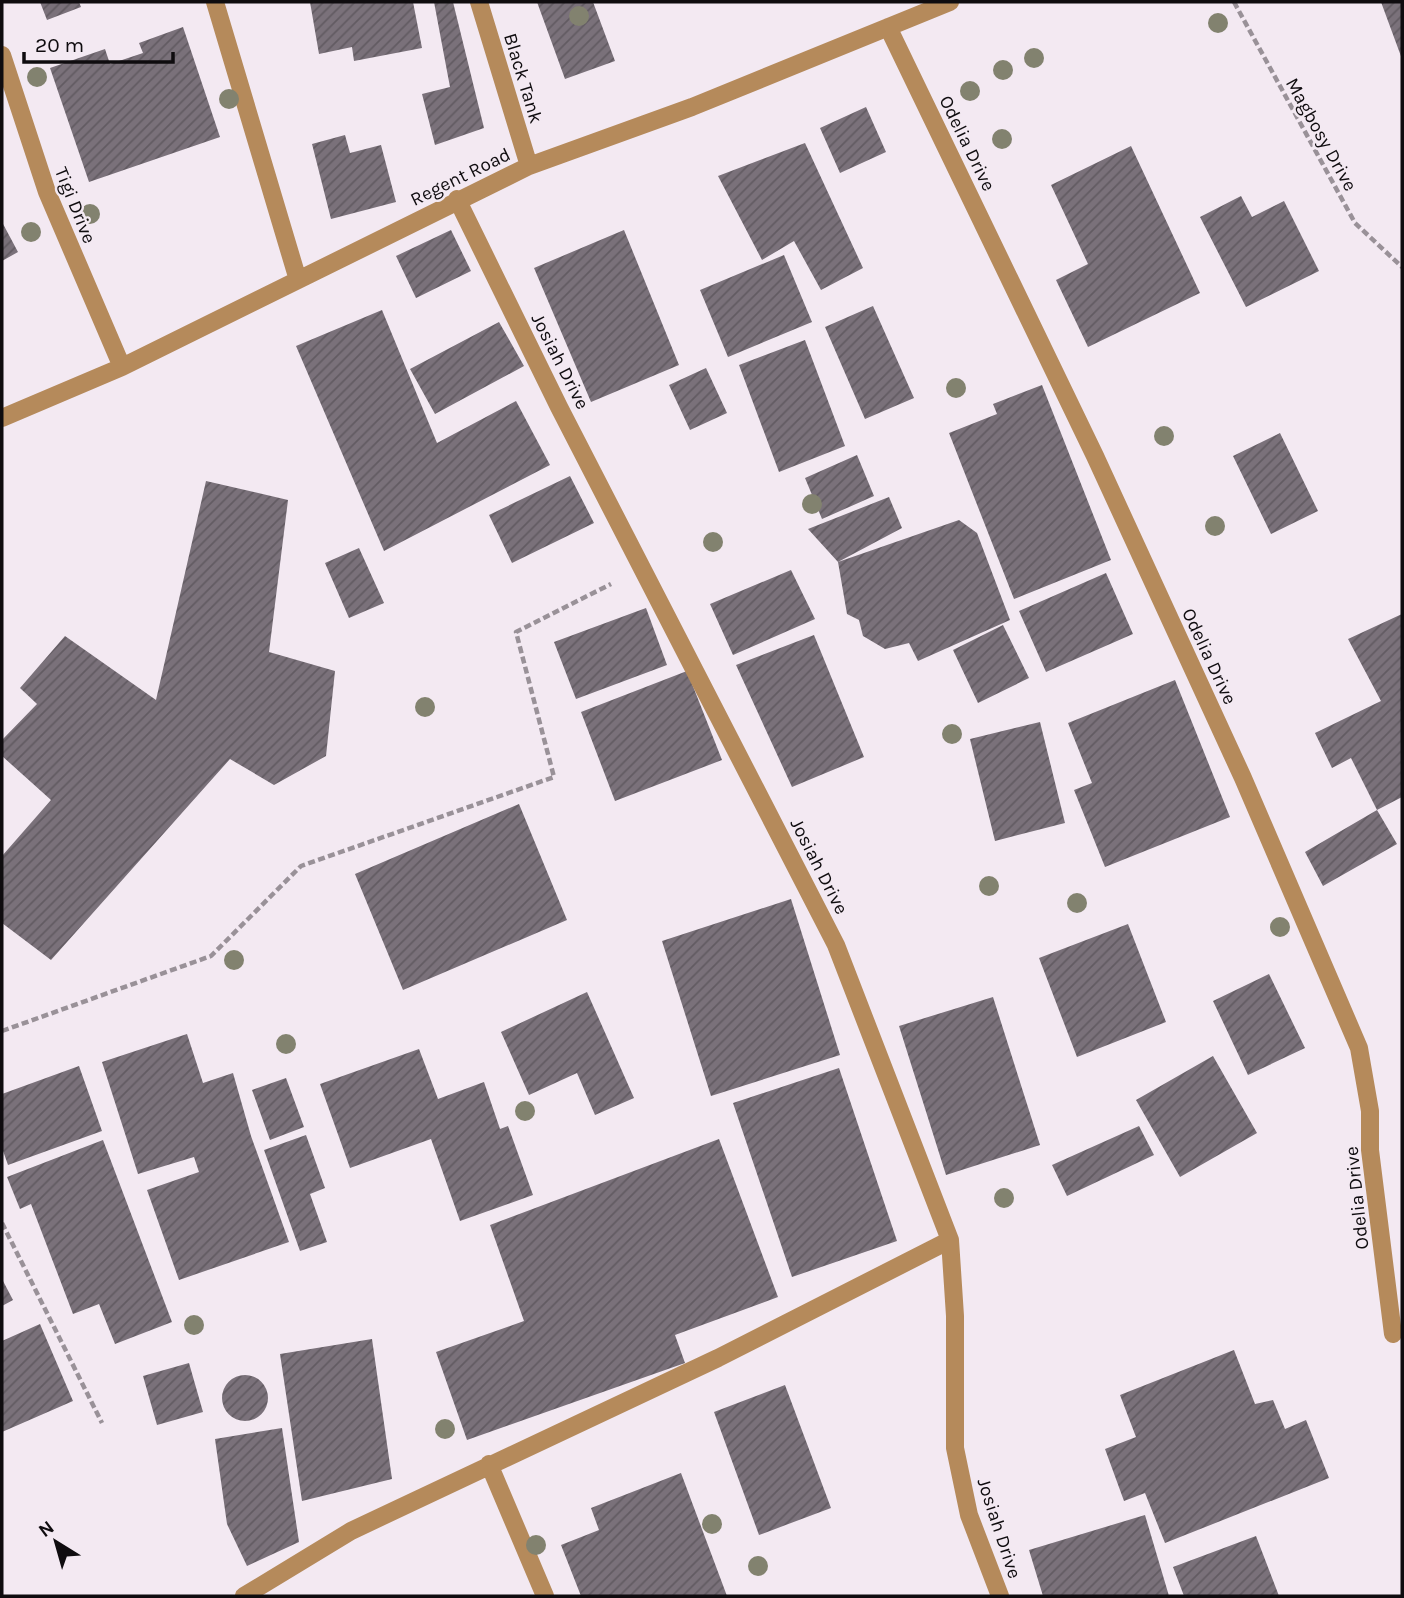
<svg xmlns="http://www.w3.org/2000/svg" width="1404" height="1598" font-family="Karla,sans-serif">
  <defs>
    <pattern id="building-hatch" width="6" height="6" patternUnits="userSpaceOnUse" patternTransform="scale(1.75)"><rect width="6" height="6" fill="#7a717a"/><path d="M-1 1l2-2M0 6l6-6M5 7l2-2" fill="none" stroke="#625b62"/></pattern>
  </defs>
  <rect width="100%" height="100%" fill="#f3e9f2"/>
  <path fill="url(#building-hatch)" d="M40 2H79L81 7 47 20Z
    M310 2H413L422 48 354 61 352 47 319 54Z
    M434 2H453L484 128 435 145 422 94 450 87Z
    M537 2H593L615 61 565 79Z
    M1381 2H1402V59Z
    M183 27 220 137 89 182 50 68 105 49 110 64 143 53 139 43Z
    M866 107 886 152 840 173 820 128Z
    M345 135 350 153 381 145 396 202 331 219 312 144Z
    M805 143 863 268 821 290 794 241 762 260 718 176Z
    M1131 146 1200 293 1088 347 1056 280 1088 264 1051 185Z
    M1241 196 1252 217 1284 201 1319 271 1246 307 1200 217Z
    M2 222 18 252 2 261Z
    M451 230 471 271 416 298 396 256Z
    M624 230 679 365 591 402 534 268Z
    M784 255 812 322 728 357 700 290Z
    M873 306 914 398 865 419 825 327Z
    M382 310 437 443 516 401 550 465 384 551 296 346Z
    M499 322 524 366 435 414 410 369Z
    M805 340 845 446 779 472 739 365Z
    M706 368 727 413 690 430 669 385Z
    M1042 385 1111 560 1014 599 949 433 997 414 993 404Z
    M1280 433 1318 511 1271 534 1233 456Z
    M857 455 874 496 822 519 805 478Z
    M570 476 594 523 512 563 489 515Z
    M206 481 288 500 269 652 335 671 326 756 274 785 230 759 51 960 2 923V856L51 800 2 756V740L37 704 20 688 65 636 156 700Z
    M889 497 902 528 838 562 808 529Z
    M959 520 977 533 1010 620 918 661 909 643 885 649 863 636 859 620 847 614 838 562Z
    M359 548 384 603 349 618 325 563Z
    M791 570 815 619 733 655 710 604Z
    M1106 573 1133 634 1046 672 1019 611Z
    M646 608 667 665 576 699 554 642Z
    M1402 614V797L1377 810 1351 758 1332 768 1315 733 1381 701 1348 639Z
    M1003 625 1029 678 978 703 953 650Z
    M814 635 864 757 792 787 736 665Z
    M687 671 722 760 615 801 581 712Z
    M1175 680 1230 817 1105 867 1074 790 1092 783 1068 723Z
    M1040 722 1065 823 995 841 970 739Z
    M519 804 567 920 403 990 355 874Z
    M1377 810 1397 844 1323 886 1305 852Z
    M791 899 840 1055 711 1096 662 941Z
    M1128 924 1166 1022 1077 1057 1039 958Z
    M1269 974 1305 1048 1248 1075 1213 1001Z
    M587 992 634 1098 595 1115 577 1073 529 1095 501 1032Z
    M993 997 1040 1145 946 1175 899 1026Z
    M187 1034 203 1083 233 1073 251 1136 289 1242 179 1280 147 1190 199 1172 194 1157 138 1174 102 1062Z
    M419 1049 438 1099 484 1082 500 1129 508 1126 533 1195 460 1221 431 1139 350 1168 320 1084Z
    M1213 1056 1257 1133 1180 1177 1136 1100Z
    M79 1066 102 1131 8 1165 2 1148V1094Z
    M839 1068 897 1241 792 1277 733 1103Z
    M286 1078 304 1127 270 1140 252 1090Z
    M1139 1126 1154 1155 1067 1196 1052 1165Z
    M306 1135 325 1188 310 1194 327 1242 300 1251 264 1150Z
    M719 1139 778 1297 675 1335 685 1363 467 1440 436 1352 524 1321 490 1225Z
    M103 1140 172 1322 115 1344 99 1304 73 1314 31 1204 20 1209 7 1177Z
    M2 1279 13 1300 2 1306Z
    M40 1324 73 1401 2 1432V1341Z
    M372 1339 392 1479 302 1501 280 1354Z
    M1234 1350 1255 1404 1273 1400 1285 1429 1306 1420 1329 1478 1165 1543 1145 1493 1124 1501 1105 1449 1136 1437 1120 1395Z
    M189 1363 203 1412 157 1425 143 1376Z
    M222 1398a23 23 0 1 1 46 0a23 23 0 1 1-46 0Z
    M785 1385 831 1508 759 1535 714 1412Z
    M282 1428 299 1542 247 1566 227 1524 215 1439Z
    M681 1473 727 1596H581L561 1545 599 1530 591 1508Z
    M1145 1515 1169 1596H1043L1029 1550Z
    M1256 1536 1279 1596H1184L1173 1567Z"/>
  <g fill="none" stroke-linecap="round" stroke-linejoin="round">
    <path stroke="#999198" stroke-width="4.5" stroke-dasharray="7 3.5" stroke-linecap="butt" d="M1234 2 1355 223 1402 267
      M2 1031 211 956 301 866 554 777 516 632 611 584
      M2 1223 102 1423"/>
    <path stroke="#b58a5b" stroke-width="18" d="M215 2 298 280
      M479 2 529 166
      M888 27 1095 456 1243 778 1359 1048 1370 1111V1150L1393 1334
      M2 55 47 192 122 367
      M457 199 559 407 836 945 950 1240 955 1316V1448L969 1515 1000 1596
      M2 418 122 367 529 166 692 107 950 2
      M489 1464 545 1596
      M244 1596 351 1531 718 1358 950 1240"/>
  </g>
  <g fill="#82826f">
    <circle cx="579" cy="16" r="10"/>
    <circle cx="1218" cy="23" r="10"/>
    <circle cx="1034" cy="58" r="10"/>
    <circle cx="1003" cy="70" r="10"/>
    <circle cx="37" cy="77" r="10"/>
    <circle cx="970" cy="91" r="10"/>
    <circle cx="229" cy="99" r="10"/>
    <circle cx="1002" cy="139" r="10"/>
    <circle cx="90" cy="214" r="10"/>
    <circle cx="31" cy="232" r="10"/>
    <circle cx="956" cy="388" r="10"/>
    <circle cx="1164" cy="436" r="10"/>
    <circle cx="812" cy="504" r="10"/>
    <circle cx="1215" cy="526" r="10"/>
    <circle cx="713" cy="542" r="10"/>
    <circle cx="425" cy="707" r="10"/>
    <circle cx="952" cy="734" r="10"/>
    <circle cx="989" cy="886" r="10"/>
    <circle cx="1077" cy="903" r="10"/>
    <circle cx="1280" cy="927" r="10"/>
    <circle cx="234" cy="960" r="10"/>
    <circle cx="286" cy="1044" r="10"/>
    <circle cx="525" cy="1111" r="10"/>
    <circle cx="1004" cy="1198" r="10"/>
    <circle cx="194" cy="1325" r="10"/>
    <circle cx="445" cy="1429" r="10"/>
    <circle cx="712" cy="1524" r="10"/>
    <circle cx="536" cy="1545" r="10"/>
    <circle cx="758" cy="1566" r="10"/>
  </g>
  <g text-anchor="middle" stroke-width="5" stroke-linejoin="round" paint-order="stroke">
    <g font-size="19" fill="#0f0c0f" stroke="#f3e9f2">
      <text transform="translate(524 78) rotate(73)" y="7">Black Tank</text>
      <text transform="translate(1322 134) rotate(61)" y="7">Magbosy Drive</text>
      <text transform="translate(968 143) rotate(64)" y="7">Odelia Drive</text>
      <text transform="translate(460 176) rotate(-26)" y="7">Regent Road</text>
      <text transform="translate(76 205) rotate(68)" y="7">Tigi Drive</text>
      <text transform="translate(561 361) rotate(63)" y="7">Josiah Drive</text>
      <text transform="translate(1210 656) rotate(65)" y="7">Odelia Drive</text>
      <text transform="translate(820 866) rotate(63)" y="7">Josiah Drive</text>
      <text transform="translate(1356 1198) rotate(-96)" y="7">Odelia Drive</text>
      <text transform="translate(1000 1528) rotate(72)" y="7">Josiah Drive</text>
    </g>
  </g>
  <rect width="1404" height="1598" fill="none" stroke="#0f0c0f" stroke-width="7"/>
  <g transform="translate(56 1542) rotate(323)" stroke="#f3e9f2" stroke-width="5" paint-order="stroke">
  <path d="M0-5L12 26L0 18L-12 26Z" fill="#0f0c0f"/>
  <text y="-10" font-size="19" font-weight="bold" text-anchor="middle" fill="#0f0c0f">N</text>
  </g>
  <path d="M24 52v10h149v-10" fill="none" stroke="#0f0c0f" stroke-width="3.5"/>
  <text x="35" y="52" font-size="21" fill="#0f0c0f" stroke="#f3e9f2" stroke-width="5" paint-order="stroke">20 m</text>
</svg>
